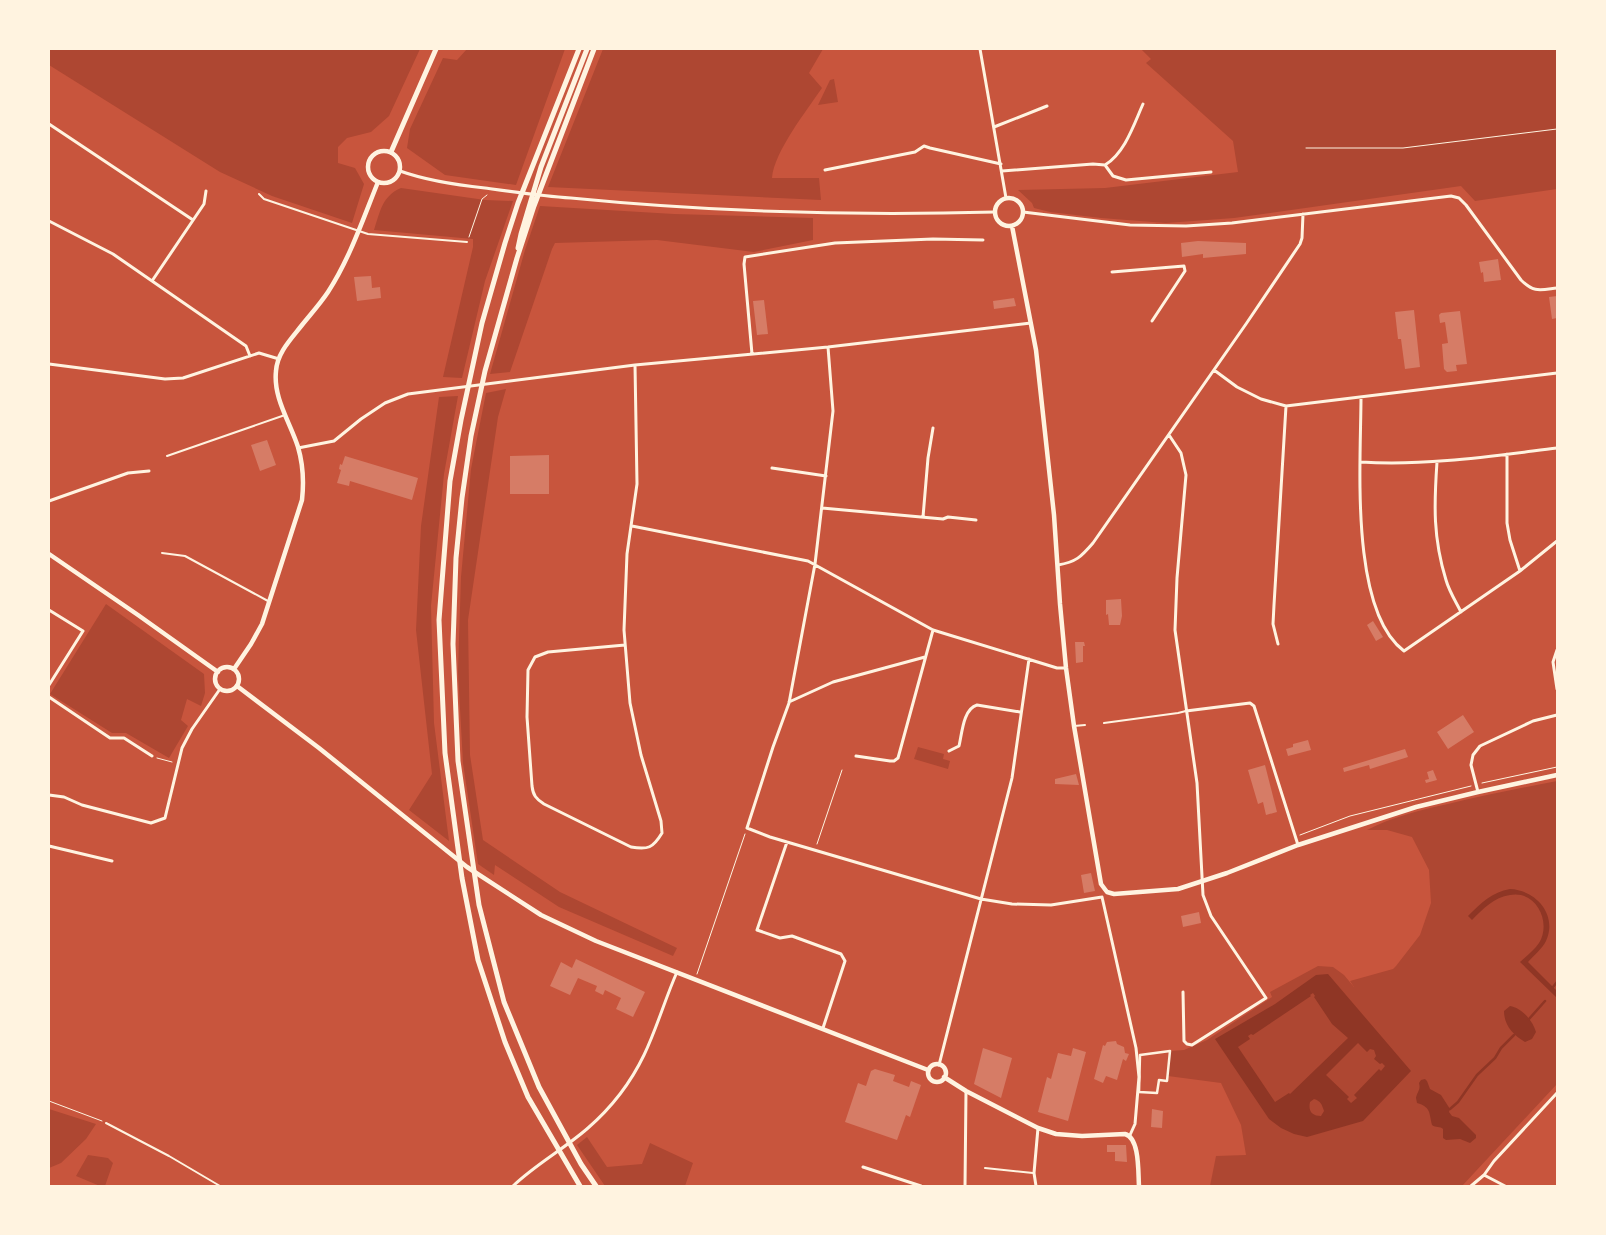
<svg xmlns="http://www.w3.org/2000/svg" width="1606" height="1235" font-family="'Source Sans 3',sans-serif">
  <rect width="100%" height="100%" fill="#c8553d"/>
  <path fill="#ae4732" d="M49 49H420L389 116 371 132 347 138 338 147V163L355 168 364 184 352 223 272 196 220 172 49 65Z
    M467 49H565L516 185 445 175 407 148 410 129 443 58 457 60Z
    M603 49H823L809 73 822 88C807 110 774 152 772 178H819L821 200 548 187Z
    M1141 49H1557V189L1475 201 1461 186 1234 218 1166 223 1101 218 1050 212 1034 208 1032 203 1018 190 1105 188 1238 172 1233 141 1146 63 1151 59Z
    M834 79 838 102 818 105 830 80Z
    M401 188 485 200 513 201 485 281 462 378 443 377 473 247V239L374 230C380 212 382 196 401 188Z
    M540 206 674 214 813 218V240L754 252 657 240 555 243 552 249 510 372 490 374 525 250Z
    M506 389 498 417 468 620 470 755 483 840 560 892 677 948 673 956 559 907 495 865 494 875 478 864 463 763 458 672 461 577 471 469 486 393Z
    M458 396 444 474 431 606 434 723 449 841 409 810 432 774 416 630 421 526 439 397Z
    M106 604 204 674 205 693 201 706 187 699 181 720 188 726 169 758 126 733H112L50 694Z
    M918 747 944 754 943 759 950 761 948 769 914 759Z
    M1557 781V1084L1462 1186H1210L1216 1156 1246 1155 1241 1125 1221 1083 1168 1076 1170 1051 1184 1050 1207 1040 1272 997 1270 992 1318 966 1333 967 1344 975 1354 987 1350 981 1393 969 1396 966 1420 935 1431 903 1429 870 1412 837 1387 830H1367C1392 817 1420 810 1448 804 1484 795 1521 788 1557 781Z
    M49 1109 96 1124 86 1139 61 1163 49 1168Z
    M587 1137 607 1167 642 1164 650 1143 693 1163 685 1186H605L577 1145Z
    M88 1155 108 1158 113 1163 105 1186H100L76 1176Z"/>
  <path fill="#8f3625" fill-rule="evenodd" d="M1510 889C1536 890 1558 915 1546 941 1542 949 1534 955 1528 962L1557 991V998L1520 962C1527 956 1534 950 1539 943 1552 922 1536 890 1510 895 1494 897 1483 909 1472 920L1468 916C1481 903 1492 892 1510 889Z
    M1328 974 1411 1071 1363 1121 1307 1137 1294 1134 1281 1128 1269 1119 1215 1039 1275 1004 1316 975ZM1313 993 1315 996 1314 997 1332 1024 1348 1038 1290 1094 1289 1093 1275 1102 1238 1047 1250 1039 1248 1036 1251 1034 1253 1035 1311 996 1310 995ZM1358 1043 1367 1052 1370 1049 1374 1050 1376 1056 1374 1059 1380 1064 1382 1063 1385 1066 1381 1071 1379 1069 1354 1095 1357 1098 1351 1103 1347 1099 1349 1097 1326 1075ZM1314 1099C1321 1101 1322 1105 1324 1111L1321 1116C1312 1116 1308 1111 1310 1102Z
    M1510 1006C1522 1008 1533 1021 1536 1032L1532 1039 1525 1042C1513 1035 1504 1025 1504 1011Z
    M1425 1079 1427 1081 1430 1089 1441 1095 1450 1109 1449 1112 1452 1116 1459 1118 1476 1135V1138L1470 1143 1460 1139 1446 1140 1443 1138V1129C1440 1126 1436 1128 1432 1125 1429 1113 1431 1107 1417 1103L1416 1098C1417 1092 1421 1090 1419 1083L1421 1080Z"/>
  <g fill="none" stroke-linecap="round" stroke-linejoin="round">
    <path stroke="#8f3625" stroke-width="2.5" d="M1553 987 1557 982
      M1529 1019 1545 1001
      M1450 1109 1458 1102 1477 1075 1495 1058 1501 1048 1514 1035"/>
  </g>
  <path fill="#d67c66" d="M1198 241 1246 243V254L1203 258V254L1182 257 1181 243Z
    M1498 259 1501 280 1484 282 1483 272 1481 273 1479 262Z
    M371 276 372 288 380 287 381 298 357 301 354 277Z
    M1557 296V318L1552 319 1549 297Z
    M1014 298 1016 306 994 309 993 301Z
    M764 300 768 334 757 335 753 301Z
    M1414 310 1420 367 1405 369 1401 339H1398L1395 312Z
    M1460 311 1467 364 1456 365 1457 371 1447 372 1444 369 1442 344 1448 343 1445 322 1440 323 1439 315 1441 313Z
    M267 440 276 465 260 471 251 445Z
    M549 455V494H510V456Z
    M345 456 418 478 412 500 350 481 349 486 337 483 341 470 339 469 340 464 342 465Z
    M1121 599 1122 616 1120 625H1109L1108 614 1106 615V600Z
    M1373 621 1383 637 1376 641 1367 625Z
    M1075 642H1084L1085 646H1083V662L1076 663Z
    M1463 715 1474 732 1448 749 1437 732Z
    M1308 740 1311 750 1288 756 1286 749 1293 747V744Z
    M1405 749 1408 757 1370 769 1369 765 1344 772 1343 768Z
    M1265 765 1277 812 1266 815 1263 802 1258 804 1248 770Z
    M1433 770 1437 780 1426 783 1425 780 1429 779 1427 772Z
    M1076 774 1079 785 1055 784V779Z
    M1091 873 1095 891 1084 893 1081 875Z
    M1199 912 1201 923 1183 927 1181 916Z
    M576 959 645 992 633 1017 616 1009 621 998 605 990 603 995 595 991 597 986 578 978 570 995 550 986 561 962 572 968Z
    M1116 1041 1117 1044 1124 1047 1125 1053 1129 1054 1126 1061 1123 1059 1117 1080 1106 1076 1103 1083 1094 1079 1103 1045 1105 1046 1107 1042Z
    M983 1048 1012 1058 1001 1098 974 1084Z
    M1073 1048 1086 1052 1068 1121 1038 1112 1047 1077 1051 1079 1058 1053 1071 1056Z
    M875 1069 895 1075 893 1081 909 1087 911 1081 921 1085 910 1117 906 1115 897 1140 845 1122 858 1083 866 1086 871 1071Z
    M1152 1109 1163 1111 1162 1128 1151 1127Z
    M1107 1145H1126L1127 1162 1115 1161V1152H1107Z"/>
  <g fill="none" stroke-linecap="round" stroke-linejoin="round">
    <path stroke="#fff3e0" stroke-width="1" d="M1306 148H1403L1557 129
      M469 237 482 199 487 195
      M157 758 172 762
      M1482 783 1557 767
      M1300 835 1350 816 1471 786
      M817 844 842 770
      M697 974 745 834
      M49 1101 102 1121"/>
    <path stroke="#fff3e0" stroke-width="2" d="M259 194 264 199 368 234 467 242
      M167 456 285 415
      M162 553 185 556 268 601
      M1104 723 1178 713 1186 711
      M1074 726 1085 725
      M106 1123 169 1156 220 1186
      M985 1168 1033 1173"/>
    <path stroke="#fff3e0" stroke-width="2.5" d="M1170 1051 1167 1081 1159 1080 1157 1093 1139 1092 1140 1055Z"/>
    <path stroke="#fff3e0" stroke-width="3" d="M980 49 1006 198
      M49 124 193 220
      M994 127 1047 106
      M1105 165C1125 153 1134 124 1143 104
      M825 170 915 152 924 146 930 148 1001 164
      M400 171C428 181 456 185 485 188 514 192 542 196 571 198 712 212 854 216 995 212
      M1002 171 1093 164 1105 165 1113 176 1126 180 1211 172
      M1023 212 1130 225 1186 226 1232 223 1451 196 1459 198 1466 205 1521 280C1534 293 1540 290 1557 288
      M49 221 113 254 246 346 250 356
      M1112 272 1184 266 1185 271 1152 321
      M152 281 204 204 206 191
      M828 347 833 411 815 564 789 703 773 747 747 828 770 837 981 899 1012 904 1051 905 1102 897
      M752 354 744 264 745 257 835 243 933 239 983 240
      M49 364 165 379 183 378 259 353 279 359
      M1214 370 1237 387 1261 399 1286 406 1557 373
      M1361 397C1361 460 1349 610 1404 651L1520 571 1557 541
      M1169 435 1181 453 1186 475 1177 578 1175 630 1197 783 1203 895 1211 916 1266 998 1192 1045 1187 1044 1184 1041 1183 992
      M298 448 334 441 361 419 385 403 408 394 635 365 828 347 1031 323
      M1507 454V523L1510 540 1520 571
      M1361 462C1427 466 1492 456 1557 448
      M1437 462C1434 505 1433 538 1446 580 1449 591 1456 602 1461 612
      M772 468 826 476
      M49 501 128 473 149 471
      M822 508 943 519 948 517 976 520
      M923 517 928 458 933 428
      M632 526 808 561 933 630 1057 668H1066
      M1058 565C1076 562 1081 557 1093 543L1246 324 1300 244 1302 238 1303 214
      M49 610 83 631 49 685
      M1278 644 1273 624 1274 605 1286 406
      M625 645 548 652 535 657 528 670 527 717 532 786C533 795 536 799 544 804L631 847C648 850 653 848 662 833L661 821 641 755 630 703 624 630 627 554 637 484 635 365
      M1557 650 1553 662 1557 689
      M49 697 110 738H124L152 756
      M789 702 833 682 925 657
      M1186 711 1250 703 1254 706 1298 845
      M949 751 959 746C962 734 963 709 977 705L1020 712
      M856 756 890 761H894L898 758 933 630
      M1478 792 1471 765 1473 755 1480 746 1533 721 1557 715
      M49 795 64 797 82 805 151 823 165 818 182 748 192 729 220 689
      M787 842 757 930 780 938 792 936 841 954 845 961 823 1028
      M49 846 112 861
      M1102 897 1136 1048 1139 1077 1135 1124 1130 1135
      M939 1065 1012 778 1029 659
      M863 1167 921 1186
      M1484 1175 1505 1186
      M513 1186C536 1164 564 1149 588 1128 611 1108 631 1082 644 1055 657 1028 665 999 677 972
      M965 1186 966 1091
      M1036 1186 1034 1173 1038 1128
      M1471 1186 1484 1175 1494 1161 1557 1093"/>
    <path stroke="#fff3e0" stroke-width="4.5" d="M995 212a14 14 0 1 1 28 0a14 14 0 1 1-28 0Z
      M1012 226 1036 350 1054 515 1060 604 1066 668 1074 726 1101 884 1107 892 1114 894 1178 889 1227 873 1298 845 1416 807 1478 792 1557 775
      M237 686 319 748 467 867 541 915 596 941 928 1070
      M928 1073a9 9 0 1 1 18 0a9 9 0 1 1-18 0Z
      M944 1077 966 1091 1038 1128 1056 1134 1082 1136 1125 1134C1140 1138 1138 1173 1139 1186"/>
    <path stroke="#fff3e0" stroke-width="4.5" d="M368 167a16 16 0 1 1 32 0a16 16 0 1 1-32 0Z
      M49 554 138 615 218 672
      M215 679a12 12 0 1 1 24 0a12 12 0 1 1-24 0Z
      M234 669 251 644 262 624 302 500C304 482 303 464 298 447 290 422 273 398 276 371 277 353 291 339 302 325 310 315 320 304 328 292 350 258 363 219 378 182"/>
    <path stroke="#fff3e0" stroke-width="5" d="M579 49 518 203 505 243 482 323 461 420 450 481 439 620 445 753 462 878 478 960 505 1042 528 1097 580 1186
      M594 49 534 206 517 258 485 371 471 436 462 498 456 558 453 644 458 761 479 905 504 1002 539 1087 581 1164 596 1186
      M391 152 436 49
      M518 248 521 234 541 167 587 49"/>
  </g>
  <rect width="1606" height="1235" fill="none" stroke="#fff3e0" stroke-width="100"/>
</svg>
